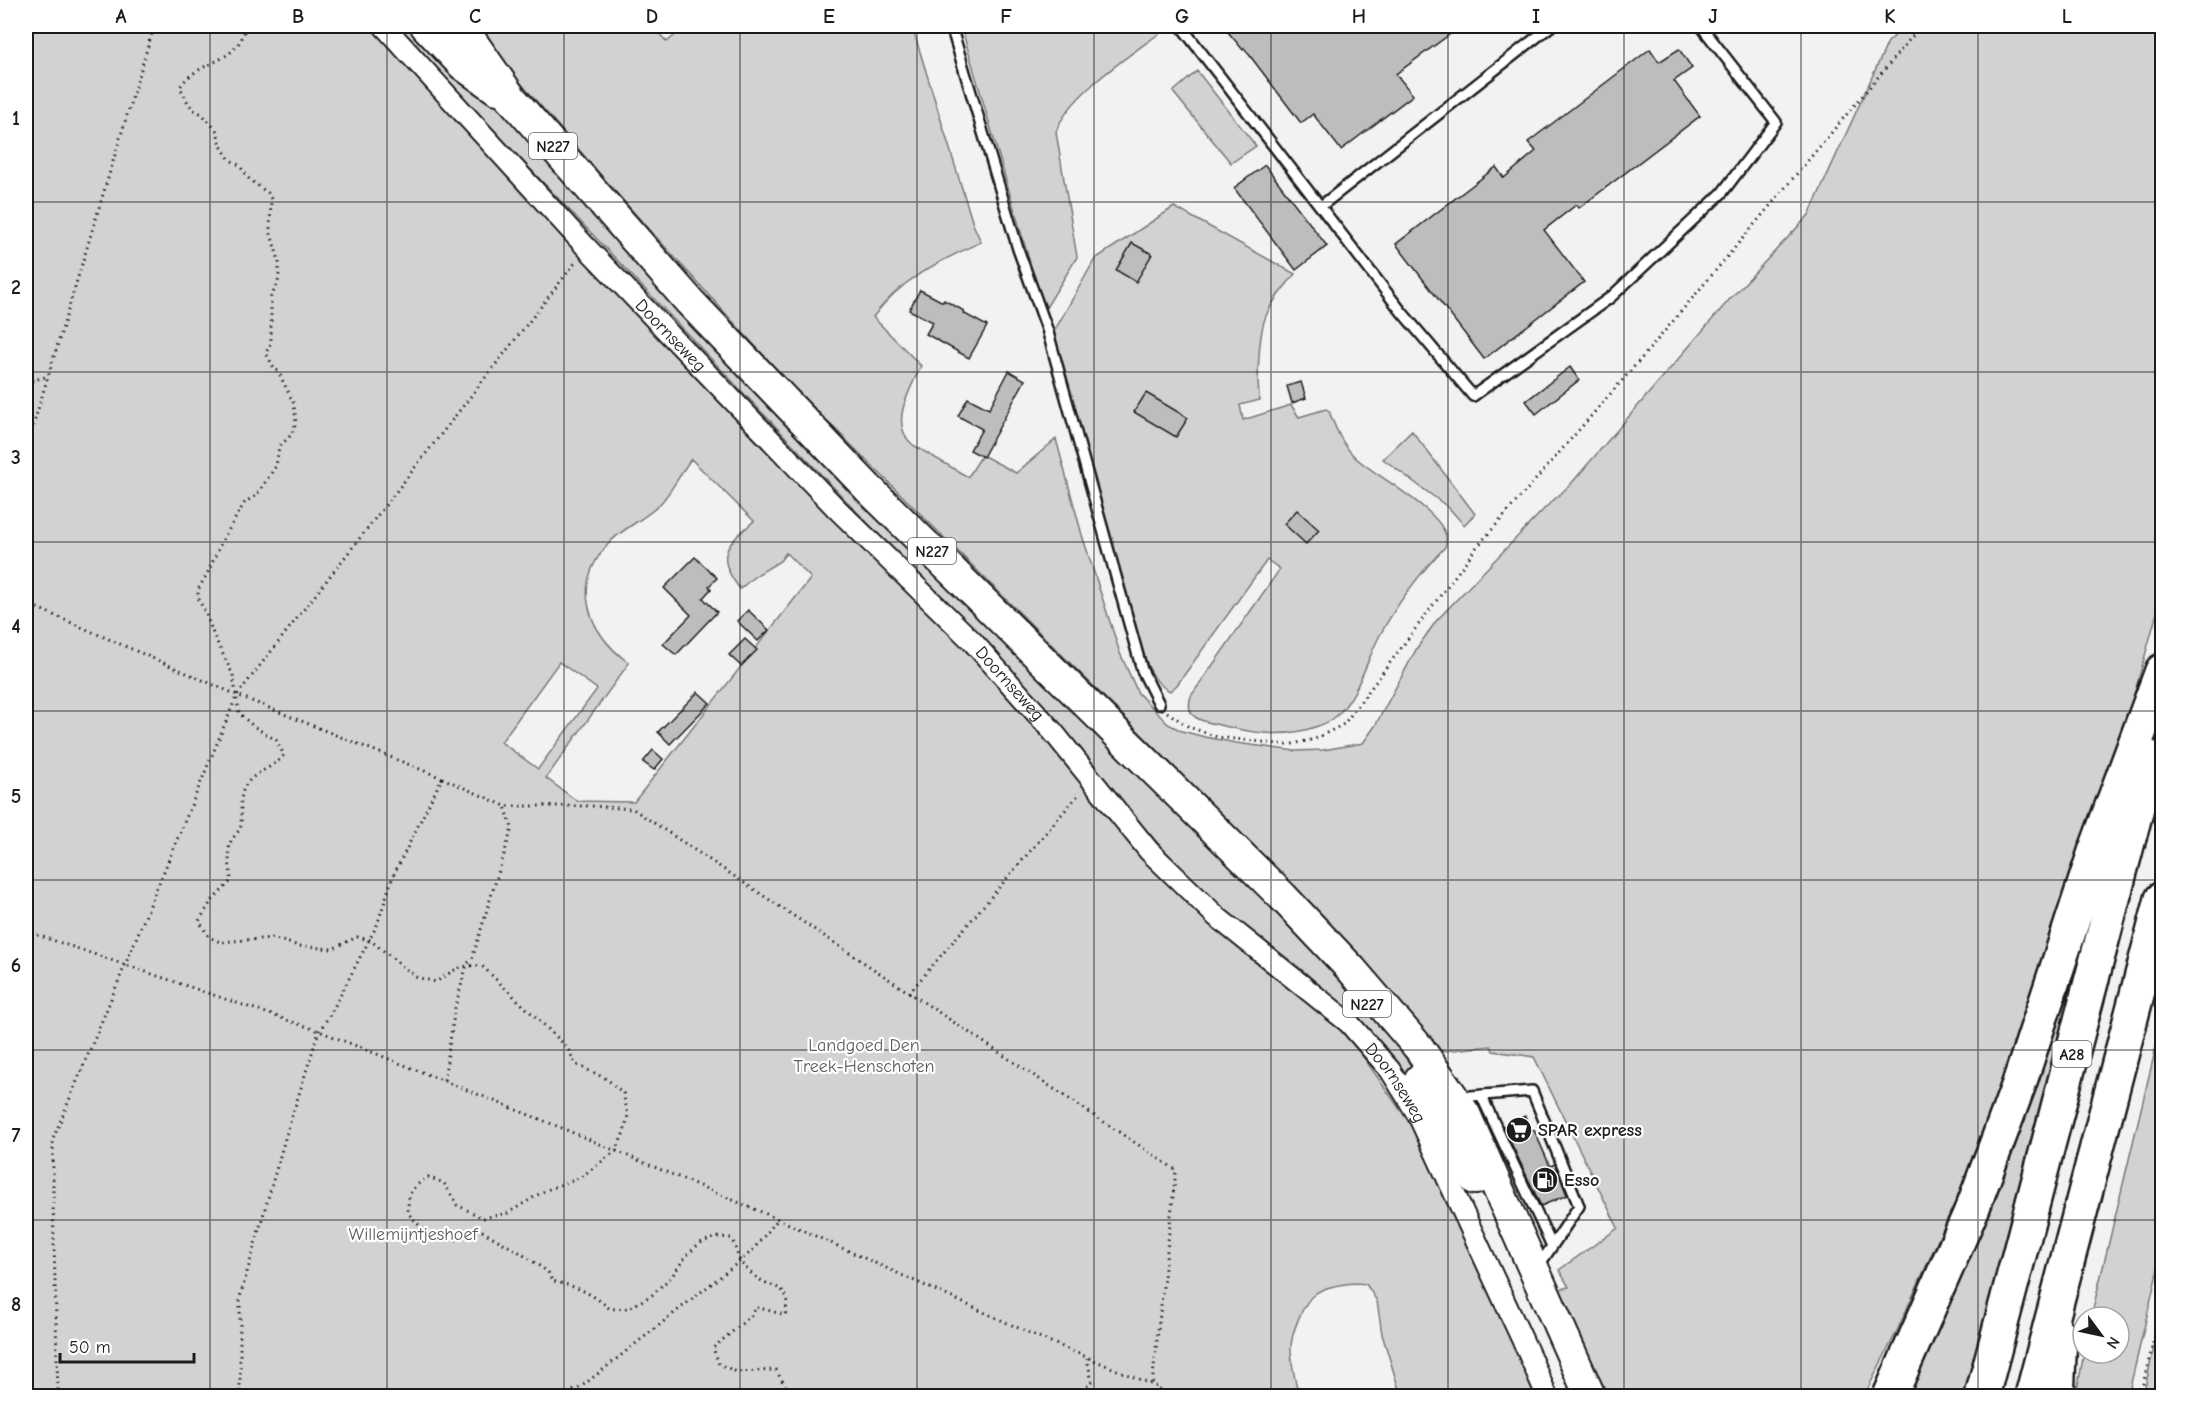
<svg xmlns="http://www.w3.org/2000/svg" width="2188" height="1422" font-family="'Comic Neue',sans-serif">
  <rect width="100%" height="100%" fill="#f2f2f2"/>
  <filter id="ink" filterUnits="userSpaceOnUse"><feTurbulence type="fractalNoise" baseFrequency=".0167" numOctaves="2"/><feDisplacementMap in="SourceGraphic" scale="12" xChannelSelector="R" yChannelSelector="G"/><feConvolveMatrix kernelMatrix="1 2 1 2 8 2 1 2 1" color-interpolation-filters="sRGB"/></filter>
  <g filter="url(#ink)">
    <path fill="#d2d2d2" stroke="#777" stroke-width="1.5" fill-rule="evenodd" d="M26 26H372L422 80 1004 684 1069 767 1348 1035 1422 1141 1539 1396H1401L1382 1334 1377 1301 1366 1284C1352 1282 1329 1285 1316 1293 1303 1302 1290 1335 1291 1351 1291 1366 1296 1382 1299 1396H26ZM691 459 754 521C726 545 714 555 740 589L755 576 780 561 786 553 811 578 634 802 577 801 546 778 629 663C586 631 570 583 611 541 625 527 645 519 659 505 672 491 680 474 691 459ZM559 662 597 689 538 769 501 742Z
      M394 26H416L512 116 1272 898 1388 1031 1448 1122 1454 1140 1346 1010 1306 973 1223 908 1198 886 1155 840 1067 738 957 617Z
      M471 26H652L667 42 686 26H912L973 224 981 242C938 262 902 278 873 317L921 366C910 390 888 424 913 445L968 477 982 455 1016 473 1056 439 1082 535 1120 653 1138 693 1168 724 1182 731 1205 737 1236 743 1295 751 1323 750 1363 743 1375 726 1417 648 1437 620 1546 507 1570 485 1729 300 1809 215 1888 42 1906 26H2162V595L2110 781 2077 889 1973 1162 1896 1333 1864 1396H1600L1554 1290 1569 1287 1559 1270 1618 1228 1534 1057 1493 1051 1491 1046 1434 1052C1395 998 1352 948 1307 899L788 382 628 206Z
      M961 26H1160L1164 30C1132 54 1068 95 1056 132L1077 257 1044 311Z
      M1197 71 1256 146 1231 163 1173 92Z
      M1174 207 1295 274C1285 287 1272 300 1266 316 1259 332 1256 383 1260 400L1240 405 1243 420 1291 405 1299 417 1326 409 1329 411C1335 427 1342 444 1354 456 1373 476 1459 518 1445 547 1420 573 1398 602 1380 635 1366 661 1358 698 1334 718 1330 722 1323 724 1318 726 1286 738 1257 734 1224 726 1205 721 1183 721 1191 696L1280 569 1267 560 1177 685 1170 691C1148 682 1142 647 1135 626L1052 335 1095 259Z
      M1412 431 1475 514 1464 525 1449 508 1383 459Z
      M2098 908 1970 1396H1896L1982 1213 2057 1025Z
      M2162 1022V1252L2128 1396H2076L2084 1353H2119V1317H2091Z
      M2162 1311V1396H2143Z"/>
    <path fill="#bdbdbd" stroke="#1c1c1c" stroke-width="1.5" d="M1223 26H1461L1396 74 1413 95 1341 150 1313 114 1301 123 1244 48 1243 50Z
      M1650 49 1659 62 1679 49 1692 68 1674 81 1700 116 1579 208 1576 205 1544 230 1584 282 1484 359 1396 244 1496 167 1504 178 1536 151 1528 142Z
      M1265 165 1327 246 1296 270 1234 188Z
      M1132 243 1152 254 1136 282 1116 270Z
      M920 290 943 302 944 300 955 306 964 311 963 313 987 326 969 358 926 334 933 322 909 310Z
      M1570 367 1579 380 1536 414 1526 401Z
      M1009 371 1025 380 983 457 970 450 982 429 958 416 968 398 989 409Z
      M1301 382 1306 398 1292 403 1287 386Z
      M1146 393 1188 418 1176 437 1134 412Z
      M1297 510 1319 530 1306 544 1284 524Z
      M695 557 717 578 709 586 711 589 703 598 717 612 676 655 663 644 691 615 664 588Z
      M748 610 769 630 758 641 737 621Z
      M745 639 757 650 741 666 729 655Z
      M698 692 710 703 670 744 658 732Z
      M653 750 663 759 654 770 643 762Z
      M1525 1116 1531 1131 1534 1130 1550 1166 1555 1164 1567 1195 1541 1206 1503 1126Z"/>
    <g fill="none" stroke-linecap="round" stroke-linejoin="round">
      <defs>
        <path id="lane" d="M951 26 1018 249 1047 329 1142 670 1159 704
          M1181 26 1401 311 1473 396 1611 297 1722 193 1776 122 1701 26
          M1321 206 1551 26
          M1481 1095 1552 1246
          M1459 1097 1532 1091 1579 1206 1538 1267"/>
        <g id="street">
          <path id="s1" d="M384 26 586 247 836 508 972 641 1054 733 1149 851 1217 917 1349 1023 1390 1070 1418 1115 1528 1352 1547 1396"/>
        </g>
        <path id="primary" d="M426 26 463 65 497 89
          M461 26 512 99 690 302 868 488 1283 897 1352 970 1419 1048 1465 1114 1590 1396
          M1420 1079 1475 1179"/>
        <path id="highway" d="M1890 1396 1973 1207 2019 1084 2095 852 2162 671
          M1982 1396 2150 758
          M2032 1396 2162 899
          M2057 1396 2060 1335"/>
      </defs>
      <use href="#lane" stroke="#1c1c1c" stroke-width="14"/>
      <use href="#street" stroke="#1c1c1c" stroke-width="24"/>
      <use href="#primary" stroke="#1c1c1c" stroke-width="34"/>
      <use href="#highway" stroke="#1c1c1c" stroke-width="38"/>
      <path stroke="#1c1c1c" stroke-width="3" stroke-dasharray="1.5 4.5" stroke-linecap="butt" d="M246 26C236 67 199 58 180 87L188 103 194 110 202 114 217 131 221 146 230 160 239 165 250 180 268 193 271 199 270 231 279 261V274L278 283 271 297V342L266 353 274 368 278 371 294 404 296 423 291 435 279 447 276 466 256 496 245 502 222 541 208 572 198 590V598L206 614 214 636 233 675 239 713 253 726 276 740 284 755C275 767 257 771 247 783 238 795 242 810 241 824 241 832 232 836 230 844 227 856 231 869 231 881L211 902 199 921 209 937 220 942 272 938 299 946 332 949 357 937 370 940 416 977 436 982C454 970 460 964 482 966L568 1048 575 1064 607 1079 623 1093 628 1115 624 1132 616 1151 581 1177 544 1191 508 1213 483 1218 457 1205 444 1183 428 1177C410 1189 408 1192 408 1213 425 1233 432 1238 457 1240L468 1231H482L519 1252 548 1272 552 1281C576 1286 592 1293 610 1309L629 1308 652 1295 672 1276 686 1256 700 1243 716 1237 731 1238C736 1246 737 1257 742 1264 746 1268 751 1274 756 1277 774 1291 793 1283 785 1315L756 1307 752 1315 713 1348 719 1364 737 1372 776 1370 791 1396
        M26 382 49 376
        M26 449 154 26
        M26 603 237 695 442 778 393 876 377 925 330 1015 319 1031 286 1135 240 1297V1396
        M1167 712 1189 727 1217 737 1288 745 1315 739 1344 724 1476 548 1653 345 1921 26
        M442 778 505 806H591L633 809 1176 1170 1152 1385
        M26 931 319 1031 557 1126 778 1219 1034 1335 1160 1388 1158 1396
        M909 993 1079 794
        M444 1080 455 1008 467 964 472 959 512 828 505 806
        M58 1396 53 1203V1139L237 695 575 263
        M562 1396 581 1387 740 1261 752 1251 778 1219
        M1081 1396 1082 1392 1092 1382 1087 1358
        M2140 1396 2162 1307"/>
      <use href="#lane" stroke="#fff" stroke-width="9"/>
      <use href="#street" stroke="#fff" stroke-width="20"/>
      <use href="#primary" stroke="#fff" stroke-width="30"/>
      <use href="#highway" stroke="#fff" stroke-width="33"/>
    </g>
  </g>
  <path fill="none" stroke="#1c1c1c" stroke-width="1.5" stroke-opacity="0.55" d="M210 26V1396M387 26V1396M564 26V1396M740 26V1396M917 26V1396M1094 26V1396M1271 26V1396M1448 26V1396M1624 26V1396M1801 26V1396M1978 26V1396M26 202H2162M26 372H2162M26 542H2162M26 711H2162M26 880H2162M26 1050H2162M26 1220H2162"/>
  <defs>
    <symbol id="supermarket-disc" viewBox="-11 -11 22 22"><circle r="9.5" fill="#1c1c1c" stroke="#fff"/><path d="M-6-5.5h2.5l.6 2H6L4.5 2H-2.5L-4.4-4H-6ZM-1.5 3.2a1.3 1.3 0 1 0 .1 0ZM3 3.2a1.3 1.3 0 1 0 .1 0Z" fill="#fff"/></symbol>
    <symbol id="fuel-disc" viewBox="-11 -11 22 22"><circle r="9.5" fill="#1c1c1c" stroke="#fff"/><path d="M-5.5-6h7V0h2V4h1.3V-2.5L3-4.5l.8-.8L6-3V5H2.5V1h-1V6h-7ZM-4.2-4.7v3.2H.2V-4.7Z" fill="#fff"/></symbol>
  </defs>
  <g fill-rule="evenodd">
    <use href="#supermarket-disc" x="1504" y="1115" width="30" height="30"/>
    <use href="#fuel-disc" x="1530" y="1165" width="30" height="30"/>
  </g>
  <g text-anchor="middle" stroke-width="4.5" stroke-linejoin="round" paint-order="stroke">
    <g fill="#fff" stroke="#606060" stroke-width="1.5">
      <rect x="529" y="133" width="48" height="26" rx="4.5"/>
      <rect x="908" y="538" width="48" height="26" rx="4.5"/>
      <rect x="1343" y="991" width="48" height="26" rx="4.5"/>
      <rect x="2052.5" y="1041" width="39" height="26" rx="4.5"/>
    </g>
    <g font-size="16" font-weight="bold" fill="#1c1c1c">
      <text x="553" y="152">N227</text>
      <text x="932" y="557">N227</text>
      <text x="1367" y="1010">N227</text>
      <text x="2072" y="1060">A28</text>
    </g>
    <g font-size="18" fill="#1c1c1c" stroke="#fff">
      <text dy="6" stroke="none"><textPath href="#s1" startOffset="422">Doornseweg</textPath></text>
      <text dy="6" stroke="none"><textPath href="#s1" startOffset="908">Doornseweg</textPath></text>
      <text dy="6" stroke="none"><textPath href="#s1" startOffset="1466">Doornseweg</textPath></text>
    </g>
    <g font-size="18" fill="#5c5c5c" stroke="#fff">
      <text x="864" y="1051">Landgoed Den<tspan x="864" dy="21">Treek-Henschoten</tspan></text>
      <text x="413" y="1240">Willemijntjeshoef</text>
    </g>
    <g font-size="18" font-weight="bold" fill="#1c1c1c" stroke="#fff" text-anchor="start">
      <text x="1538" y="1136">SPAR express</text>
      <text x="1564" y="1186">Esso</text>
    </g>
  </g>
  <rect width="2188" height="1422" fill="none" stroke="#fff" stroke-width="66"/>
  <g transform="translate(2101 1335) rotate(123)"><circle r="28" fill="#ffffff" stroke="#a4a4a4" stroke-width="1.5"/>
  <path d="M0-4.5L10 22L0 15L-10 22Z" fill="#1c1c1c"/>
  <text y="-9" font-size="16" font-weight="bold" text-anchor="middle" fill="#1c1c1c">N</text>
  </g>
  <path d="M60 1353v9h134v-9" fill="none" stroke="#1c1c1c" stroke-width="3"/>
  <text x="69" y="1353" font-size="18" fill="#1c1c1c" stroke="#ffffff" stroke-width="4.5" paint-order="stroke">50 m</text>
  <rect x="33" y="33" width="2122" height="1356" fill="none" stroke="#1c1c1c" stroke-width="2"/>
  <g font-size="20" text-anchor="middle" font-weight="bold" fill="#1c1c1c">
    <text x="121" y="23">A</text>
    <text x="298" y="23">B</text>
    <text x="475" y="23">C</text>
    <text x="652" y="23">D</text>
    <text x="829" y="23">E</text>
    <text x="1006" y="23">F</text>
    <text x="1182" y="23">G</text>
    <text x="1359" y="23">H</text>
    <text x="1536" y="23">I</text>
    <text x="1713" y="23">J</text>
    <text x="1890" y="23">K</text>
    <text x="2067" y="23">L</text>
    <text x="16" y="125">1</text>
    <text x="16" y="294">2</text>
    <text x="16" y="464">3</text>
    <text x="16" y="633">4</text>
    <text x="16" y="803">5</text>
    <text x="16" y="972">6</text>
    <text x="16" y="1142">7</text>
    <text x="16" y="1311">8</text>
  </g>
</svg>
